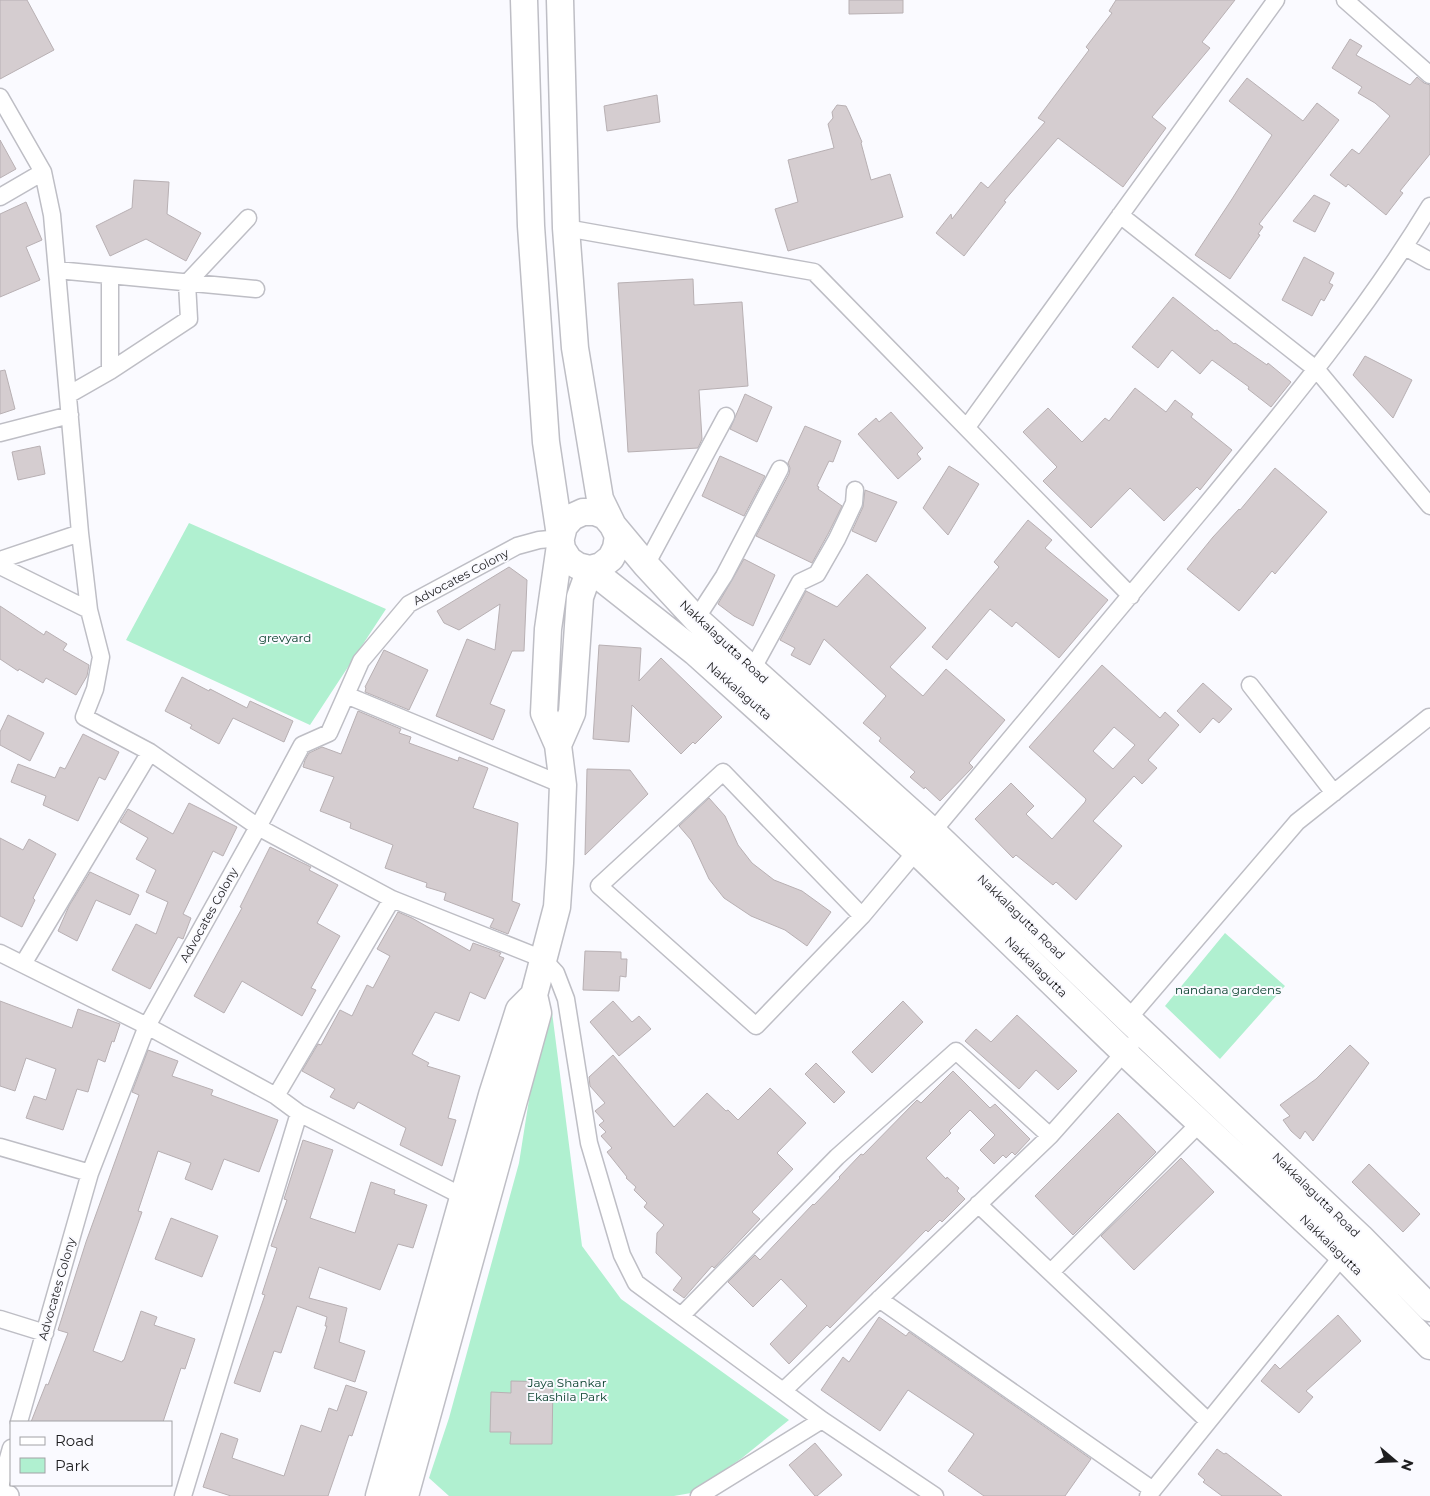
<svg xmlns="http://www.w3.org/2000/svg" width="1430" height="1496" font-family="Montserrat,sans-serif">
  <rect width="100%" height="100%" fill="#fafaff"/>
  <path fill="#b0f0d0" d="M189 523 386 609 310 725 126 640Z
    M1225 933 1285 986 1220 1059 1165 1006Z
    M543 1011 552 1012 582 1246 621 1299 789 1420 742 1458 691 1493 674 1496H449L429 1478 449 1418 519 1163Z"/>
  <path fill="#d5cdd0" stroke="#b8b0b3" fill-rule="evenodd" d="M0 0H27L54 50 0 79Z
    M849 0H903V13L849 14Z
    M1116 0H1235L1202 42 1210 48 1152 117 1166 128 1123 187 1058 138 1004 201 1006 202 964 256 936 233 951 214 952 219 981 182 988 188 1045 122 1038 118 1089 50 1086 47 1112 13 1109 11Z
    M1350 39 1362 46 1356 55 1410 85 1417 77 1424 83 1430 85V154L1400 191 1403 193 1386 215 1348 184 1346 187 1330 175 1352 149 1359 154 1390 116 1375 103 1358 93 1362 87 1332 68Z
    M1247 78 1303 121 1317 103 1339 120 1259 224 1263 227 1258 234 1260 235 1230 279 1195 255 1232 199 1272 135 1229 101Z
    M657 95 660 122 607 131 604 106Z
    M837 105 846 106 849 112 862 142 861 143 871 180 890 174 903 217 788 251 775 209 798 202 788 160 834 148 828 124 833 118 832 112Z
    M0 140 16 169 0 178Z
    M134 180 169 182 167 214 201 233 186 261 146 239 110 256 96 226 132 208Z
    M1314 195 1330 203 1315 232 1293 221Z
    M26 202 42 240 26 247 40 280 0 297V214Z
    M1304 257 1334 273 1329 283 1333 285 1324 301 1321 299 1312 316 1282 300Z
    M693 279 694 305 742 302 748 386 699 390 702 439 698 448 628 452 618 283Z
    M1173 297 1215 331 1217 330 1234 344 1235 343 1267 365 1268 363 1291 382 1271 407 1248 389 1249 387 1212 360 1200 374 1172 350 1158 368 1132 347Z
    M1365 356 1412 380 1393 418 1353 375Z
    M5 370 15 409 0 414V371Z
    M1135 388 1166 412 1175 400 1193 414 1191 417 1232 450 1200 490 1197 487 1164 521 1130 488 1091 528 1043 481 1057 467 1023 432 1048 408 1082 442 1105 418 1109 421Z
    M745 394 772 407 757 442 730 429Z
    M891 412 923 448 917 454 921 459 898 479 858 434 876 418 879 422Z
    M805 426 841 441 833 462 829 461 817 486 819 487 818 489 842 506 828 534 812 563 756 536 789 474 790 468 788 463Z
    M40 446 45 474 18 480 12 452Z
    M720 456 765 476 744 516 702 496Z
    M949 466 979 484 948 535 923 508Z
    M1275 468 1327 512 1275 574 1272 571 1239 611 1187 569 1213 537 1239 509 1240 510Z
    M865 490 897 502 876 542 852 531 863 507Z
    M1028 520 1052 540 1045 548 1108 600 1059 658 1016 622 1012 627 990 609 947 660 932 647 999 567 994 562Z
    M744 559 775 575 753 626 734 616 718 604Z
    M509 567 527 580 524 651H512L490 704 505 710 493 740 436 716 467 639 495 650 500 604 459 630 444 623 437 611Z
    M867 574 926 628 890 667 923 696 946 669 1005 720 969 763 973 767 940 801 925 787 924 789 910 777 915 772 879 741 881 738 863 723 886 696 824 639 810 665 791 655 795 648 780 640 806 591 837 607Z
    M0 606 44 635 46 631 67 644 63 650 89 665 87 676 76 695 46 678 43 683 19 669 18 671 0 659Z
    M599 645 641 648 639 681 661 658 722 717 695 744 693 742 681 754 632 705 629 742 593 739Z
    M384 650 428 670 409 710 365 692 366 688 365 687Z
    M1102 665 1160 718 1165 712 1179 725 1148 760 1157 768 1142 784 1134 776 1093 821 1122 846 1076 900 1056 882 1053 885 1016 855 1013 858 975 819 1011 783 1034 806 1026 814 1052 839 1085 802 1086 799 1029 747ZM1114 727 1135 745 1113 769 1093 751Z
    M182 677 209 691 210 689 247 708 250 701 293 721 284 742 233 718 219 744 190 728 192 725 165 711Z
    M1203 683 1232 709 1219 723 1213 718 1200 733 1177 711Z
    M358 711 401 729 399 733 411 737 409 743 458 761 459 757 488 768 473 808 518 823 512 901 520 904 508 934 490 927 494 919 444 900 446 893 426 887 427 883 385 868 393 845 350 828 351 823 320 811 334 777 303 767 305 760 309 753 322 747 341 754Z
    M8 715 44 733 30 761 0 745V732Z
    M83 734 119 752 105 780 99 777 78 821 43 805 46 796 11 782 18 764 55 778 60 767 65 769Z
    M587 769 630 770 648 794 585 855Z
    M709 798 725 816 738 845 752 863 774 880 802 891 831 912 807 946 785 930 751 916 724 898 709 879 691 840 679 826Z
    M189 803 237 827 223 856 213 851 183 914 191 918 183 939 178 937 150 989 112 970 136 924 156 934 168 902 146 892 156 870 136 859 148 838 120 822 128 809 173 834Z
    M0 838 23 850 29 839 56 854 33 898 35 900 22 927 0 916Z
    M270 847 311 867 309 870 338 885 317 923 340 936 311 988 316 990 302 1016 242 981 224 1013 194 996 242 908 240 907Z
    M90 872 139 895 130 915 96 900 77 941 58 931 69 906Z
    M398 912 412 918 470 951 473 943 501 953 499 956 504 958 485 999 470 992 459 1021 435 1012 412 1054 429 1063 427 1066 460 1076 448 1118 456 1120 442 1166 400 1145 406 1128 358 1102 354 1109 330 1097 335 1089 302 1071 318 1044 321 1045 340 1010 352 1016 367 985 373 988 390 956 377 949Z
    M585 951 621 952V959H627L626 977 620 976 619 991 583 990Z
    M0 1001 72 1028 78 1009 120 1024 114 1042 112 1041 105 1062 98 1059 88 1092 77 1089 63 1130 26 1118 34 1096 46 1100 56 1069 26 1058 15 1091 0 1086Z
    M613 1001 632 1022 639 1016 651 1029 619 1056 590 1022Z
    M903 1001 923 1022 872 1073 852 1052Z
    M1017 1015 1077 1071 1058 1090 1036 1070 1019 1089 965 1041 976 1029 991 1042Z
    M1350 1045 1369 1063 1313 1141 1305 1131 1300 1139 1291 1131 1283 1120 1290 1116 1280 1105 1316 1079Z
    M148 1050 178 1061 172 1076 213 1090 211 1095 278 1120 259 1172 224 1159 212 1190 185 1179 191 1163 158 1151 138 1211 142 1212 93 1351 122 1362 123 1360H124L141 1311 157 1317 154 1325 195 1339 185 1369 181 1368 163 1422H31L46 1384 48 1385 68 1333 58 1330 86 1242 139 1095 132 1092Z
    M613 1055 674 1127 707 1093 726 1111 728 1110 738 1120 770 1088 806 1123 777 1153 793 1169 752 1212 760 1219 714 1268 712 1266 684 1298 673 1290 682 1278 656 1253 657 1233 664 1225 644 1207 647 1203 634 1190 636 1187 626 1178 627 1177 607 1152 612 1148 601 1136 606 1132 599 1125 604 1121 595 1111 605 1103 590 1086 589 1077Z
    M816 1063 845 1092 834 1103 805 1074Z
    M953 1071 990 1108 995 1104 1030 1139 1015 1155 1012 1152 1006 1158 1003 1155 994 1164 980 1150 995 1135 970 1110 949 1131 951 1133 926 1158 946 1179 947 1177 959 1188 957 1191 965 1199 942 1222 940 1220 928 1232 926 1230 830 1328 827 1325 789 1364 770 1344 807 1306 781 1279 753 1307 728 1282 755 1255 760 1260 813 1204 814 1205 840 1178 839 1177 861 1154 863 1155 917 1100 921 1103Z
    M1118 1113 1156 1152 1073 1235 1035 1196Z
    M303 1140 333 1150 310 1218 355 1233 371 1182 395 1190 394 1194 427 1205 413 1248 398 1244 380 1290 319 1267 309 1298 347 1308 339 1342 365 1351 355 1382 314 1368 327 1326H325L327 1317 297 1306 281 1353 274 1351 260 1392 234 1383 265 1295 262 1294 277 1248 271 1246 287 1200 284 1199Z
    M1181 1158 1214 1192 1134 1270 1101 1236Z
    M1369 1164 1420 1214 1403 1232 1352 1182Z
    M171 1218 218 1236 202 1277 155 1259Z
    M1338 1315 1361 1341 1306 1391 1313 1397 1299 1413 1261 1381 1275 1364 1280 1369Z
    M879 1317 906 1336 909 1332 1091 1459 1065 1496H984L948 1471 974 1434 908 1390 880 1431 821 1390 843 1357 849 1362Z
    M511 1381 553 1382 552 1444H510L511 1432H490L491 1392 511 1393Z
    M346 1385 367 1392 352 1436 349 1435 328 1496H231L203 1487 221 1433 238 1439 232 1458 284 1476 301 1425 321 1432 329 1408 337 1411Z
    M815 1443 842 1475 817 1496H815L789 1465Z
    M1217 1449 1224 1454 1226 1453 1282 1496H1222L1203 1482 1205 1480 1198 1474Z"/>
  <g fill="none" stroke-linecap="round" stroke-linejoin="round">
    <defs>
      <path id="minor" d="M1345 0 1430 75
        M0 97 43 172 52 215 80 533 89 610 101 657 95 689 84 717 150 752 258 827 392 899 543 959 556 973 566 999 589 1143 622 1255 636 1283 822 1420 935 1496
        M0 197 43 172
        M1120 215 1317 370 1430 506
        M566 228 814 272 1131 596
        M1405 247 1430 261
        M57 270 256 289
        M110 275V371
        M68 395 110 371 189 319 187 283 248 218
        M967 427 1276 0
        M0 433 70 415
        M0 560 80 533
        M646 565 726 416
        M0 566 89 610
        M696 619 724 576 780 469
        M752 670 800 582 817 574 837 539 854 503 855 490
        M1250 685 1334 793
        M346 695 563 785
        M862 916 756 1026 599 886 723 772 862 916C976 779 1092 643 1205 506 1285 409 1365 313 1430 206
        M0 953 147 1026 276 1096 299 1113 464 1197
        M23 964 150 752
        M1128 1019 1297 822 1429 717
        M276 1096 392 899
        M0 1147 90 1173
        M978 1204 1208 1421
        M1051 1272 1201 1122
        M879 1299 1153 1490
        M681 1316 837 1157 956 1051 1050 1136
        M0 1319 45 1333
        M783 1391 1050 1136 1131 1045
        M19 1422 90 1173 147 1026 258 827 302 745 329 733 361 661 409 604 517 546 539 540 561 538
        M0 1487 11 1448
        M183 1496 299 1113
        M699 1496 822 1420
        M1148 1496 1348 1249"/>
      <path id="tertiary" d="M0 1494 8 1496"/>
      <path id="primary" d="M524 0 531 226 546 442 562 549 569 560 578 566 590 569 601 566 611 558 616 548 618 536 600 499 575 348 566 228 560 0
        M590 569 695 652 916 851 1124 1052 1342 1255 1430 1346
        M558 745 572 713 580 597 590 569
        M379 1496 492 1095 519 1010 534 995
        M405 1496 538 1013 534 995 557 907 560 863 563 785 558 745 544 713 548 629 561 538 564 526 572 517 583 512H595L605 516 646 565 696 619 932 831 1128 1019 1360 1237 1430 1308"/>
    </defs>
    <use href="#minor" stroke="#bebec5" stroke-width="19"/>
    <use href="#tertiary" stroke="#bebec5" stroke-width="24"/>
    <use href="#primary" stroke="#bebec5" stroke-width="29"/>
    <use href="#minor" stroke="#fff" stroke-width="16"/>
    <use href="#tertiary" stroke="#fff" stroke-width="21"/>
    <use href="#primary" stroke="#fff" stroke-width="26"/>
  </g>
  <g text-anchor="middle" stroke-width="4" stroke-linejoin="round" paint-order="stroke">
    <g font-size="12" fill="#1e1e20" stroke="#fafaff">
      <text transform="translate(461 577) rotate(-28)" y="4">Advocates Colony</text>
      <text transform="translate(724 642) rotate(43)" y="4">Nakkalagutta Road</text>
      <text transform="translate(739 691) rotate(41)" y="4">Nakkalagutta</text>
      <text transform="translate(209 915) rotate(-61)" y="4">Advocates Colony</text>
      <text transform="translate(1021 917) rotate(44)" y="4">Nakkalagutta Road</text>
      <text transform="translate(1036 967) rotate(44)" y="4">Nakkalagutta</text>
      <text transform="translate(1316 1195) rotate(44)" y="4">Nakkalagutta Road</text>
      <text transform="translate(1331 1245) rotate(44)" y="4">Nakkalagutta</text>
      <text transform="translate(57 1289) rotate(-74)" y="4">Advocates Colony</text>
    </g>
    <g font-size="12" fill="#003a26" stroke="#fafaff">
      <text x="285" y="642">grevyard</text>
      <text x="1228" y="994">nandana gardens</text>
      <text x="567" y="1387">Jaya Shankar<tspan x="567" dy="14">Ekashila Park</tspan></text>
    </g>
  </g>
  <rect x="10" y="1421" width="162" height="65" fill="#fafaff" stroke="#a2a2a6"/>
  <rect x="20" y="1437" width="25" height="8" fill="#ffffff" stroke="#a2a2a6"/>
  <text x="55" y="1446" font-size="15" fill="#1e1e20">Road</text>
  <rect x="20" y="1458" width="25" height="15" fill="#b0f0d0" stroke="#a2a2a6"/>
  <text x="55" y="1471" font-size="15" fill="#1e1e20">Park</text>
  <g transform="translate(1395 1461) rotate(109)" stroke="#fafaff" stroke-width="4" paint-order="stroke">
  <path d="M0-4L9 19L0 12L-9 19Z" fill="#1e1e20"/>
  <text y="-8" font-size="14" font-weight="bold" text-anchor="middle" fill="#1e1e20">N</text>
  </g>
</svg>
